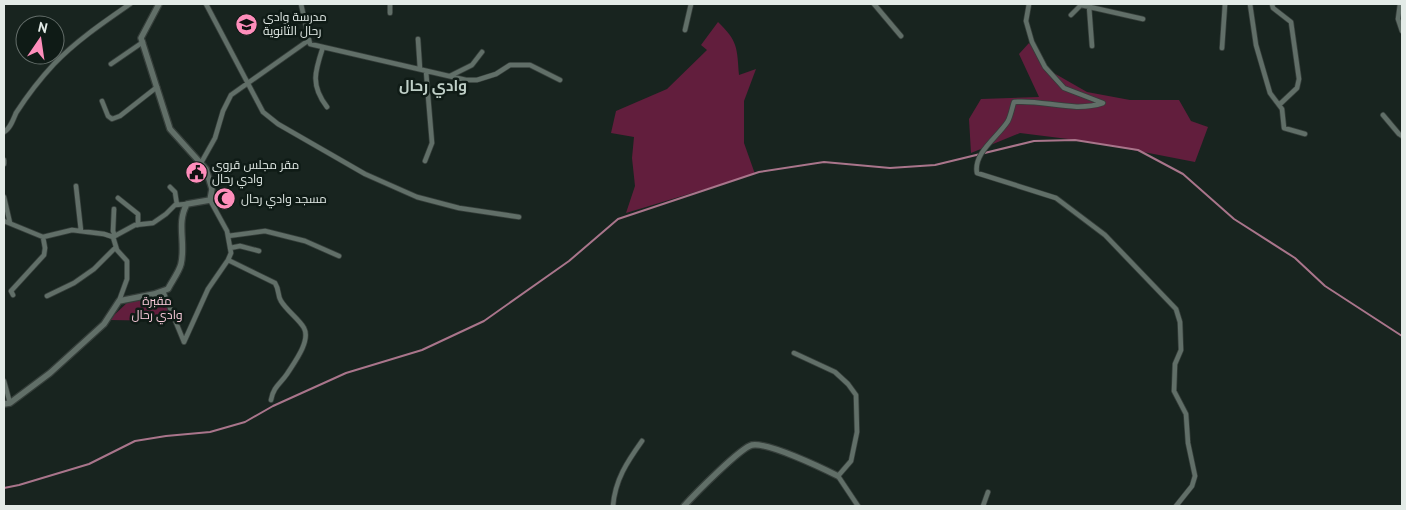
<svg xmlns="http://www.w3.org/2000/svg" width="1406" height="510" font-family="'PT Sans',Cairo,sans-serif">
  <rect width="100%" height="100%" fill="#18241f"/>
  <path fill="#621e3d" d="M718 22C738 41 737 48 739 75L756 69 744 101V143L755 174 626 213 635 186 632 158 634 137 611 133 616 111 667 89 707 50 701 45Z
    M1029 43 1052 72 1087 92 1130 100H1179L1191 121 1208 127 1195 162 1092 142 1020 133 971 153 969 119 981 99 1039 97 1019 54Z
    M165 293 174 321 109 320 131 299Z"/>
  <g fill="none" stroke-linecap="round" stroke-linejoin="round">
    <path stroke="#a9758b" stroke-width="2" d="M4 488 19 485 89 464 135 441 166 436 210 432 245 422 273 406 346 373 422 350 484 321 569 261 618 219 759 172 824 162 890 168 935 165 1034 141 1075 140 1138 150 1183 174 1234 219 1295 258 1325 286 1402 336"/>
    <defs>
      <path id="minor" d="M206 4 263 112 278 124 365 174 417 197 459 208 519 217
        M301 4 310 44 466 80H477L496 74 510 65H530L560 80
        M874 4 901 36
        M1029 4 1026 21 1032 42 1045 67 1064 88 1103 103C1073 113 1043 99 1014 102 1012 108 1011 115 1008 121 998 137 973 153 977 173L1056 198 1105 235 1176 309 1180 322 1181 350 1175 364 1174 391 1186 414 1188 443 1195 476 1192 486 1176 506
        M1250 4 1256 45 1270 93 1282 109 1284 128 1305 134
        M1272 4 1273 8 1291 22 1299 79 1297 88 1279 105
        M1400 4 1398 19 1402 31
        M1081 5 1143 19
        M1089 6 1092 46
        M390 13V4
        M1071 15 1082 4
        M685 30 691 4
        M418 39 420 69
        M323 47C315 71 310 85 327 107
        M1222 48 1225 4
        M111 64 143 42
        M450 76 472 65 482 52
        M102 101 108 116 112 119 120 116 157 87
        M1383 115 1399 134 1402 136
        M4 132C10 129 13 120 16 113 27 96 40 79 54 64 76 41 104 22 130 4
        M4 160V164
        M425 161 432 143 426 71
        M201 163 215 138 223 111 231 95 309 40
        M76 186 81 231
        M170 187 175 192 177 205
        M4 197 10 223
        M118 198 138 214V225
        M114 209 113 231 115 236
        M4 221 43 237 72 230 104 234 113 237 117 250 127 261V279L119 301
        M228 236 265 231 305 241 339 256
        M113 237 135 225 153 223 166 214 175 205 187 204
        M230 248 240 246 259 251
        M228 260 275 283C280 291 277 295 281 301 287 311 299 319 304 328 311 341 294 363 287 374 281 383 273 387 271 400
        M163 291 184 342
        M13 295 11 291 44 255 45 248 43 237
        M47 296 74 283 94 269 116 247
        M184 342 208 289 228 260 231 253 227 231 210 200
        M794 353 835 372 848 384 856 395 857 432 851 461 838 476 858 506
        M4 381 10 403
        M613 506C615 480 627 462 642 441
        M983 506 988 492"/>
      <path id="tertiary" d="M4 404 10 403 50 373 104 324 119 301 154 294 168 289C172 281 179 272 181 264 186 243 176 223 187 204L210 200 212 189 206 169 170 129 141 38 159 4
        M684 506C694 495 740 448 752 445 768 442 822 468 838 476"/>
    </defs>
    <use href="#minor" stroke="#353e3a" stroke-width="6"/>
    <use href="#tertiary" stroke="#353e3a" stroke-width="8"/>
    <use href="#minor" stroke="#616f68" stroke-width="4.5"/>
    <use href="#tertiary" stroke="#616f68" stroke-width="5.5"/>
  </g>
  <defs>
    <symbol id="school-disc" viewBox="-11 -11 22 22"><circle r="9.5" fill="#fe8ebb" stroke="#0f1b16"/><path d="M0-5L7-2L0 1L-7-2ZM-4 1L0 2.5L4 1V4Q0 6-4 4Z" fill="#111"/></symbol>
    <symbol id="civic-disc" viewBox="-11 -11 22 22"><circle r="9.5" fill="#fe8ebb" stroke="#0f1b16"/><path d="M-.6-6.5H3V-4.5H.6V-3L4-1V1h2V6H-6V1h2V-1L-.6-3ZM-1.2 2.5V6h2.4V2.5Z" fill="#111"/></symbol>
    <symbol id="mosque-disc" viewBox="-11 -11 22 22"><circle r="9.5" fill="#fe8ebb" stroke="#0f1b16"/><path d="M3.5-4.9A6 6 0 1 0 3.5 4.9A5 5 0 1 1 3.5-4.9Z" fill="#111"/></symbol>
  </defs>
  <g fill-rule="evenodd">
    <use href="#school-disc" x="234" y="12" width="25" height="25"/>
    <use href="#civic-disc" x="184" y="160" width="25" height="25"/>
    <use href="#mosque-disc" x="212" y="186" width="25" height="25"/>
  </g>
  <g text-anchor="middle" stroke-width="5" stroke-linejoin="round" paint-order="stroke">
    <g font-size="12" fill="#e3ebe7" stroke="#0f1b16" text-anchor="start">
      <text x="263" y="21">مدرسة وادي<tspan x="263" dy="14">رحال الثانوية</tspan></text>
      <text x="212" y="169">مقر مجلس قروي<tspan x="212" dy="14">وادي رحال</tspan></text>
      <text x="241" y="203">مسجد وادي رحال</text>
    </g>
    <g font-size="12" fill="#fbccdc" stroke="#0f1b16">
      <text x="157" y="305">مقبرة<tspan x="157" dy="14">وادي رحال</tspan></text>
    </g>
    <g font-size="15" font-weight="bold" fill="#bfcfc7" stroke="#0f1b16">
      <text x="433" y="91">وادي رحال</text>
    </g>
  </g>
  <rect width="1406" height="510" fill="none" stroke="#e3ebe7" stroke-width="10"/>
  <g transform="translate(40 40) rotate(13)"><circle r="24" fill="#0f1b16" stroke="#646e6a"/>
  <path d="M0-4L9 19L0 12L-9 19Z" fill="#fe8ebb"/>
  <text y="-8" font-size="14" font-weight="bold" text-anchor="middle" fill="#e3ebe7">N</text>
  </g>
</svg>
